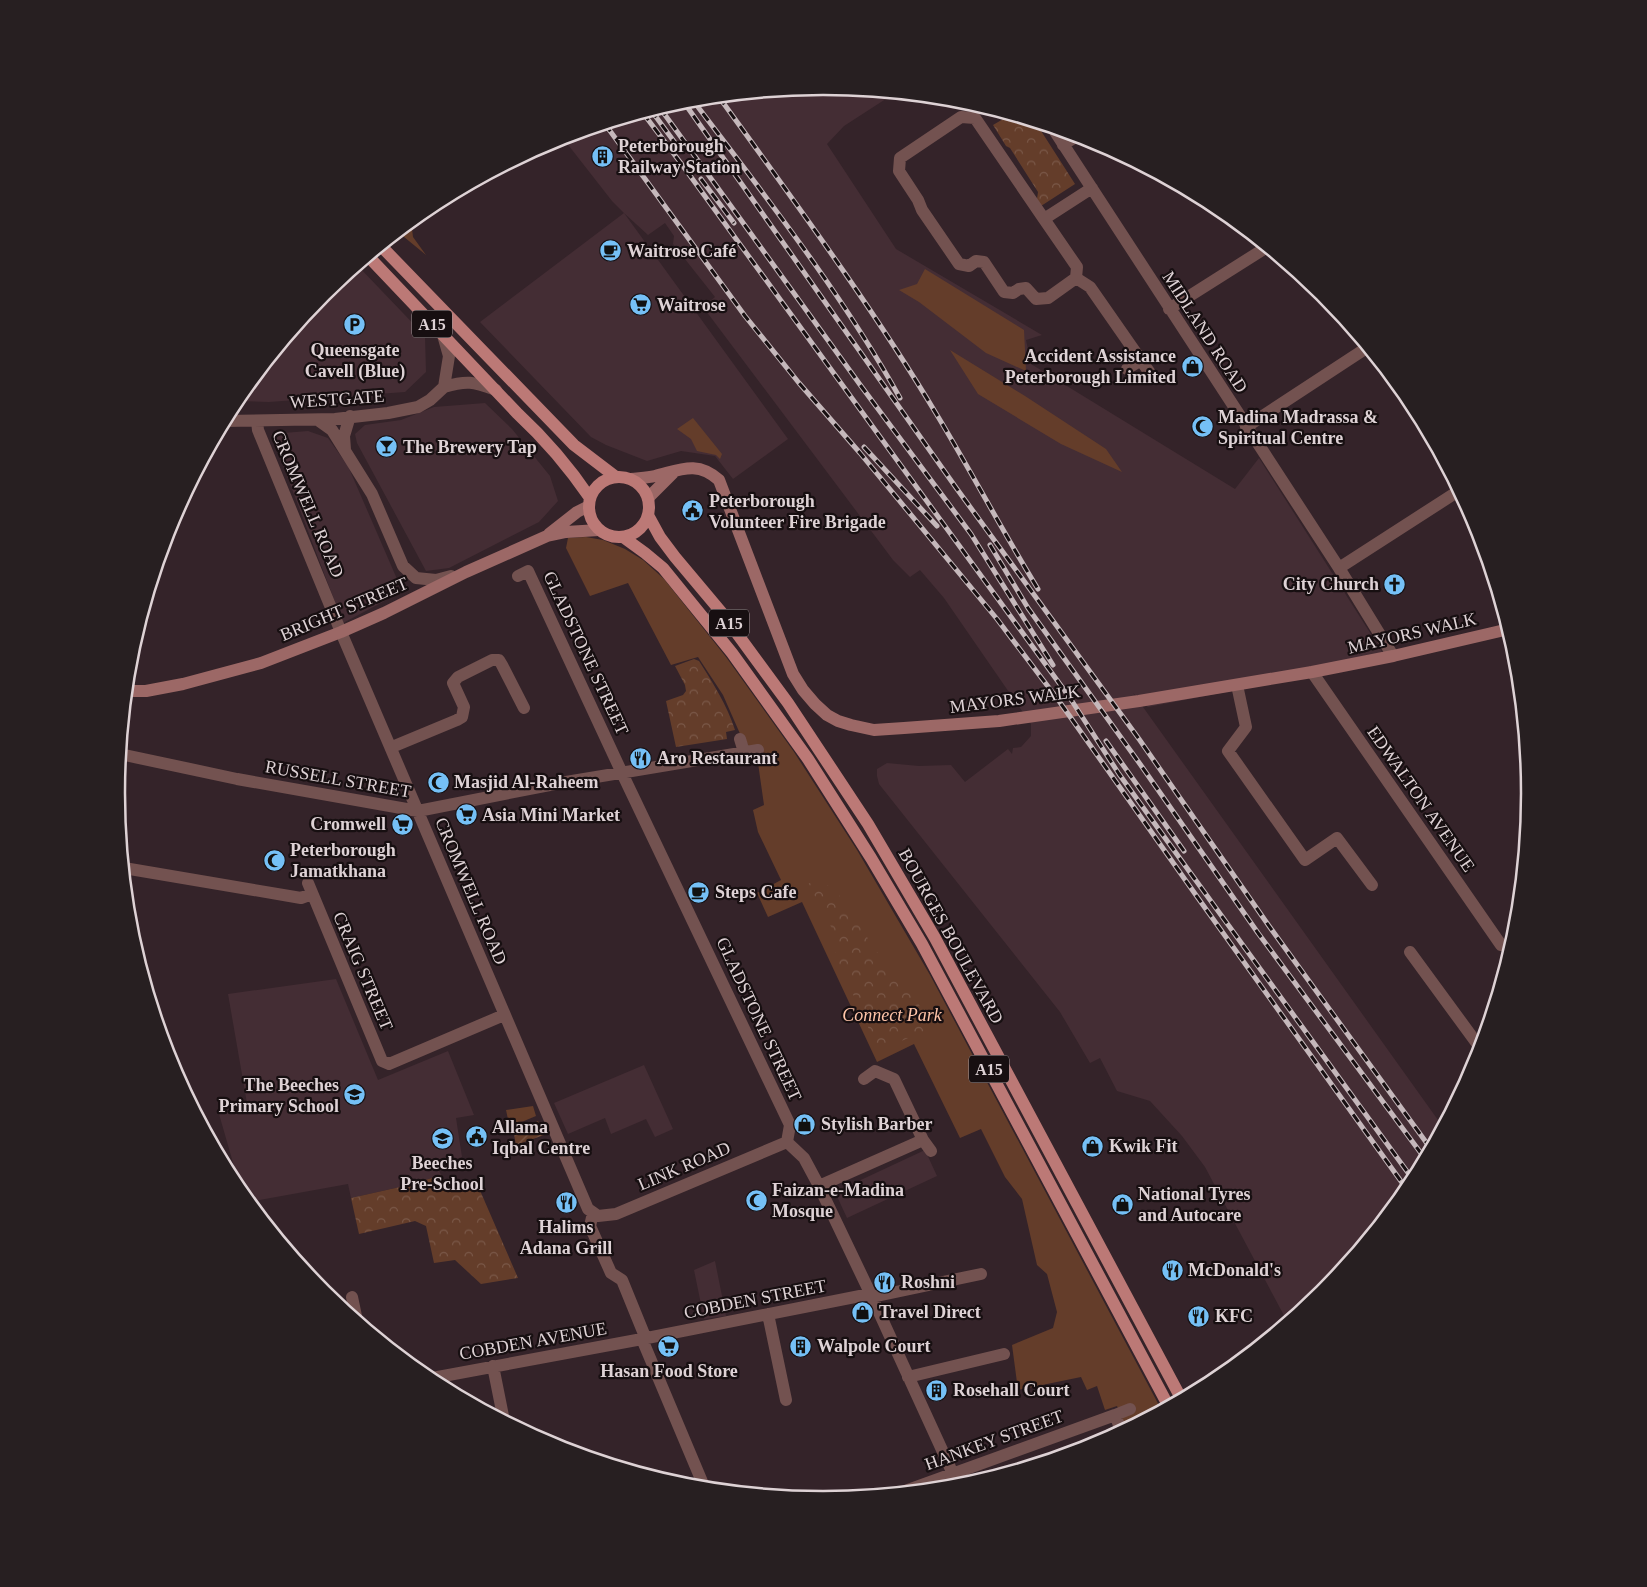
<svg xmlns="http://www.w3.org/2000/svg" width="1647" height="1587" font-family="'Times New Roman',serif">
  <defs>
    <pattern id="park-crowns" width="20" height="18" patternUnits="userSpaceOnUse" patternTransform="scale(1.25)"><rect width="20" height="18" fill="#643d2a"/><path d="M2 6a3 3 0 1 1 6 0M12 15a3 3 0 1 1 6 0" fill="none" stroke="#7a5848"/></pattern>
    <pattern id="garden-furrows" width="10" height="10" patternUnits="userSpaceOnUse" patternTransform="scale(1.25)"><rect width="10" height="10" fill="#643d2a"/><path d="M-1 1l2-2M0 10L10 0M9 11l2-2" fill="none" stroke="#7a5848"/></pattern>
  </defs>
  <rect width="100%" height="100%" fill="#342329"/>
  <path fill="#442d34" d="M824 86 895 93 844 126 827 144 896 249 1042 335 1026 340 1031 364 1235 489 1259 458 1388 661 1148 707 1133 693 1443 1127 1411 1187 1323 1294 1288 1323 1205 1167 1182 1136 1150 1101 1117 1091 1100 1058 1090 1063 1060 1012 879 784 877 776V769L887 763 919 766 951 765 965 782 1008 749 1012 754 1013 748 1021 747 1031 736V724L944 598 920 570 910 577 893 560 703 307 715 297 673 244 674 236 665 223 648 235 624 213 788 439 733 479 715 456 681 451 647 461 606 445 591 437 480 322 624 213 612 201 562 137 686 100 787 90 791 97Z
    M357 265 425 336 426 372 405 392 269 402 235 401 324 293Z
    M485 403 512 429 550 476 558 501 539 522 449 568 426 571 357 443 355 434 365 425 401 420 434 407Z
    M308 431 328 438 348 466 397 579 396 595 343 623 271 434Z
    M336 979 378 1080 448 1051 474 1115 456 1118 462 1157 437 1165 441 1175 409 1185 351 1198 348 1184 249 1202 242 1194 219 1114 248 1109 228 994Z
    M644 1065 673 1129 655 1137 646 1119 611 1134 605 1118 568 1134 554 1103Z
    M925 1150 937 1176 847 1218 835 1192Z
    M715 1261 726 1316 704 1319 694 1270Z"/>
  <path fill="#643d2a" d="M411 221 413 237 426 255 398 232Z
    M925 269 1024 330 1026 371 986 353 919 302 899 290 917 284Z
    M950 350 1025 396 1106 449 1122 472 1061 444 978 394Z
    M693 418 722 454 720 459 716 455 697 451 691 439 677 429Z
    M586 537 603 540 625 549 643 560 664 579 726 657 794 752 857 850 930 975 1162 1411 1127 1430 1117 1406 1105 1410 1097 1386 1087 1390 1081 1377 1018 1390 1012 1345 1053 1328 1057 1312 1047 1274 1037 1265 1022 1199 1005 1177 981 1129 960 1138 914 1044 877 1062 802 902 768 917 757 893 781 880 758 832 753 810 764 805 757 756 741 736 723 695 698 657 671 665 628 583 590 596 566 548 568 538Z
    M533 1106 536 1116 524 1121 509 1124 506 1110Z"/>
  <path fill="url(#park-crowns)" d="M1010 115 1036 123 1075 184 1041 206 1037 199 1038 192 1010 148 1006 146 993 125Z
    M694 659 699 661C713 683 727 705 735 730L726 732 727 739 676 747 666 701 683 695 686 691 685 685 675 666Z
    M808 883 833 886 891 973 914 997 933 1027 879 1051 835 955 839 942Z
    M441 1175 449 1191 475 1179 518 1278 481 1284 455 1260 434 1263 426 1226 415 1221 359 1234 351 1198 409 1185 411 1180 416 1183Z"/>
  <path fill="url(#garden-furrows)" d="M538 1121 544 1135 516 1145 513 1129 525 1127Z"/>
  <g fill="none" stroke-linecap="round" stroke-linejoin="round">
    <path stroke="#735250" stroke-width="12" d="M1052 127 1339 568 1393 656
      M1063 145 1078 135
      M1044 219 1077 267 1076 278 1048 298 1036 299 1026 288 1019 289 1013 293 1004 292 984 262 976 261 969 266 959 264 922 210 918 200 899 171 900 158 961 117 975 118 1044 219 1092 188
      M1076 278 1090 287 1152 376
      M1169 309 1267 247
      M1127 369 1141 360
      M444 387C468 380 473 382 496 390
      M318 420 332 430 372 494 403 566 416 578 436 580 451 576
      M224 421 335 419 388 413 418 407 430 400 444 387 449 356 443 335
      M257 421 258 430 341 632 588 1209 598 1216 616 1214 787 1142
      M1246 427 1368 347
      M345 450 344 436 350 416
      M1339 568 1460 490
      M518 576 528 571 622 773 790 1125 787 1142
      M1312 672 1501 945
      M1237 685 1246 727 1228 751 1305 860 1337 838 1372 885
      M740 739 744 752
      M392 747 457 720 462 717 464 707 453 683 458 677 492 660H499L502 665 524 708
      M120 754 237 779 418 811 560 783 758 750
      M124 868 301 898 312 894
      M308 883 382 1061 389 1064 504 1015
      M1410 952 1481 1049
      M923 1140 931 1151
      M787 1142 804 1158 819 1186 872 1297 959 1487
      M819 1186 923 1140 894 1079 875 1071 864 1079
      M593 1213 590 1226 611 1273 622 1280 646 1339
      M352 1297 357 1321
      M872 1297 981 1274
      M768 1314 786 1400
      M642 1339 703 1484 707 1489
      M493 1366 504 1421
      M908 1377 1004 1354
      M427 1379 642 1339 870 1294
      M1115 1415 1130 1409
      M897 1494 1115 1415 1121 1430"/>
    <path stroke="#9c6866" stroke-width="12" d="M631 479C639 478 647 478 655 476 680 470 697 460 719 480L793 674 803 690 815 704 827 715 838 721 851 725 874 730 904 728 999 721 1139 701 1312 672 1393 656 1509 629
      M648 498 673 473
      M549 534 577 512 589 506
      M126 691H146L183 684 261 663 341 632 384 613 466 572 547 536 566 532 599 530"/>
    <path stroke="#bc7976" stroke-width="12" d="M381 246 574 445 616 477
      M368 256 517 413C545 439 569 467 590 498
      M589 507a30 30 0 1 1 60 0a30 30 0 1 1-60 0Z
      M648 515 660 537 675 557 722 613 788 703 868 824 935 938 1182 1400
      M623 537 645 553 663 568 732 653 808 759 871 858 922 944 1169 1407"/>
    <defs>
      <path id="rail" d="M719 97C794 201 871 305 937 415 972 473 1003 532 1038 589
        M692 99C765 196 841 292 900 398
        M683 101 957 489 1139 739 1269 926 1431 1149
        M660 108 861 386 971 534 1053 665
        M651 110 678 147
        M643 113 683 166 1070 698 1119 774 1160 831 1414 1181
        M605 124 745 316 799 383 860 453 997 619 1059 701 1198 898 1408 1191
        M701 179 734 223
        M864 447 937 526
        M990 545 1028 608 1140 764 1258 933 1426 1160
        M1106 741 1184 851"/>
    </defs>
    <use href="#rail" stroke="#c5b8bb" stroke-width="5"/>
    <use href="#rail" stroke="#170f11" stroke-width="3" stroke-dasharray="9" stroke-linecap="butt"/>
  </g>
  <defs>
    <symbol id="building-disc" viewBox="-11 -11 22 22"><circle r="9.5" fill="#75c0f6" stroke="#170f11"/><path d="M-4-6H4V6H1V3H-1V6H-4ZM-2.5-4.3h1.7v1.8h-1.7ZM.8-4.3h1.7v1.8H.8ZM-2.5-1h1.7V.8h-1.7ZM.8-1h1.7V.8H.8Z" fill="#111"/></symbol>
    <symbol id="cafe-disc" viewBox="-11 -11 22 22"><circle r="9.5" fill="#75c0f6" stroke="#170f11"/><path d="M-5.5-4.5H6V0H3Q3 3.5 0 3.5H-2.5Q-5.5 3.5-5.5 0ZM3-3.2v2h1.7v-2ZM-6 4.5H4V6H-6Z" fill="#111"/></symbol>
    <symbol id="supermarket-disc" viewBox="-11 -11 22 22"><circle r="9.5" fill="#75c0f6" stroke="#170f11"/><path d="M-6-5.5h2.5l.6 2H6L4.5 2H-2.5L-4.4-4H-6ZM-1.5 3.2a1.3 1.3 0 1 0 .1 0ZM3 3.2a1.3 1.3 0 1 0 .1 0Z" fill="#111"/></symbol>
    <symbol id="parking-disc" viewBox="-11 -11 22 22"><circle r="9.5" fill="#75c0f6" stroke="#170f11"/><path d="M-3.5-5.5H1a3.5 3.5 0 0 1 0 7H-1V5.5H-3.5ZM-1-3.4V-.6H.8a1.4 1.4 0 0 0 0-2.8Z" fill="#111"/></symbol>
    <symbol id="shop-disc" viewBox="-11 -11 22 22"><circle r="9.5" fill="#75c0f6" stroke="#170f11"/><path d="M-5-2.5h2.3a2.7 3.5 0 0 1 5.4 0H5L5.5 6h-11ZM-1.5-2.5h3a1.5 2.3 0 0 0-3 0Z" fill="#111"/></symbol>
    <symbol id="mosque-disc" viewBox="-11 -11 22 22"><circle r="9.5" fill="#75c0f6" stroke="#170f11"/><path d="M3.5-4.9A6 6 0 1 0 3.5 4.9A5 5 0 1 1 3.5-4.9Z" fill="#111"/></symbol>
    <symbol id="bar-disc" viewBox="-11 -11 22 22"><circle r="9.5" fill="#75c0f6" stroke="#170f11"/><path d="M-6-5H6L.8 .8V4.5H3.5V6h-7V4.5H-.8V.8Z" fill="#111"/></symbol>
    <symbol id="civic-disc" viewBox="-11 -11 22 22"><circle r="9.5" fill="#75c0f6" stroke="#170f11"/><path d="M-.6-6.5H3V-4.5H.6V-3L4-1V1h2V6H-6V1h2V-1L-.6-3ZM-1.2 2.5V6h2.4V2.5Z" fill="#111"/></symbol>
    <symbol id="church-disc" viewBox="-11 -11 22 22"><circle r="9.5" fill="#75c0f6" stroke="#170f11"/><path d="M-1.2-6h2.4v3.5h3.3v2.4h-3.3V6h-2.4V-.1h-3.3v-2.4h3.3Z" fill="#111"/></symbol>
    <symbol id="restaurant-disc" viewBox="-11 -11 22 22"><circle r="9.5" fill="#75c0f6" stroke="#170f11"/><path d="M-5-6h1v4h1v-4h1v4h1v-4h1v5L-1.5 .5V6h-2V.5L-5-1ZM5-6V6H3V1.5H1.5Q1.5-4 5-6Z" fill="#111"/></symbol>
    <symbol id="school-disc" viewBox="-11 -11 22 22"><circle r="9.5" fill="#75c0f6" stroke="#170f11"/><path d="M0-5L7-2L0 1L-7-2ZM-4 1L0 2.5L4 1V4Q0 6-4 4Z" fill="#111"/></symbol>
  </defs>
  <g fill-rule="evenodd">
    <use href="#building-disc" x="590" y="144" width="25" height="25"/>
    <use href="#cafe-disc" x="598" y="238" width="25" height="25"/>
    <use href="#supermarket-disc" x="628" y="292" width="25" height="25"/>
    <use href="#parking-disc" x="342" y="312" width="25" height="25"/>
    <use href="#shop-disc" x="1180" y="354" width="25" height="25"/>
    <use href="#mosque-disc" x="1190" y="414" width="25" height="25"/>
    <use href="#bar-disc" x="374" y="434" width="25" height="25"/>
    <use href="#civic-disc" x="680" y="498" width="25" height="25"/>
    <use href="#church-disc" x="1382" y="572" width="25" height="25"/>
    <use href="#restaurant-disc" x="628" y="746" width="25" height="25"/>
    <use href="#mosque-disc" x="426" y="770" width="25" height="25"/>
    <use href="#supermarket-disc" x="454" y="802" width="25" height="25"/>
    <use href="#supermarket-disc" x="390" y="812" width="25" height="25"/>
    <use href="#mosque-disc" x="262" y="848" width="25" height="25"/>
    <use href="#cafe-disc" x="686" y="880" width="25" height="25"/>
    <use href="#school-disc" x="342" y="1082" width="25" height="25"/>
    <use href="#shop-disc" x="792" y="1112" width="25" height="25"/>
    <use href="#civic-disc" x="464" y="1124" width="25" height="25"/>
    <use href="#school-disc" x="430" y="1126" width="25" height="25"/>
    <use href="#shop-disc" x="1080" y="1134" width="25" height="25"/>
    <use href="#mosque-disc" x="744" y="1188" width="25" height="25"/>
    <use href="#restaurant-disc" x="554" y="1190" width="25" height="25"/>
    <use href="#shop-disc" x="1110" y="1192" width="25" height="25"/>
    <use href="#restaurant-disc" x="1160" y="1258" width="25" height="25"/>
    <use href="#restaurant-disc" x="872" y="1270" width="25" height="25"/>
    <use href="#shop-disc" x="850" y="1300" width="25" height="25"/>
    <use href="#restaurant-disc" x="1186" y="1304" width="25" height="25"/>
    <use href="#supermarket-disc" x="656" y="1334" width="25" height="25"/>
    <use href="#building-disc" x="788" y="1334" width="25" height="25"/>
    <use href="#building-disc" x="924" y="1378" width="25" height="25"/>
  </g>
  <g text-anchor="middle" stroke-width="4.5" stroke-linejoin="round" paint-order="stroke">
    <g fill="#170f11" stroke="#a2989a" stroke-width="1">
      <rect x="412" y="310.5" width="40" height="27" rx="4"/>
      <rect x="709" y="609.5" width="40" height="27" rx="4"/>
      <rect x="969" y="1055.5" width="40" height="27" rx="4"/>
    </g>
    <g font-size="16" font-weight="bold" fill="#ded2d5">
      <text x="432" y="330">A15</text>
      <text x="729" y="629">A15</text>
      <text x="989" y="1075">A15</text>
    </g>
    <g font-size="18" font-weight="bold" fill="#ded2d5" stroke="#170f11" text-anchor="start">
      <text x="618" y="152">Peterborough<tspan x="618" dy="21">Railway Station</tspan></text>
      <text x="627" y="257">Waitrose Café</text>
      <text x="657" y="311">Waitrose</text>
      <text x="355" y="356" text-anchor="middle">Queensgate<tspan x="355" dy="21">Cavell (Blue)</tspan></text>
      <text x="1176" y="362" text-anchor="end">Accident Assistance<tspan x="1176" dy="21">Peterborough Limited</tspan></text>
      <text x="1218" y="423">Madina Madrassa &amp;<tspan x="1218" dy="21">Spiritual Centre</tspan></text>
      <text x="403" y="453">The Brewery Tap</text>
      <text x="709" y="507">Peterborough<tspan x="709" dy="21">Volunteer Fire Brigade</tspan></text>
      <text x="1379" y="590" text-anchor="end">City Church</text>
      <text x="657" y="764">Aro Restaurant</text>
      <text x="454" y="788">Masjid Al-Raheem</text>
      <text x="482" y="821">Asia Mini Market</text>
      <text x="386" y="830" text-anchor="end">Cromwell</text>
      <text x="290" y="856">Peterborough<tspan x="290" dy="21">Jamatkhana</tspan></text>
      <text x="715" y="898">Steps Cafe</text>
      <text x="339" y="1091" text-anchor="end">The Beeches<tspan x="339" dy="21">Primary School</tspan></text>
      <text x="821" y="1130">Stylish Barber</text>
      <text x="492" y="1133">Allama<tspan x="492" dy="21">Iqbal Centre</tspan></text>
      <text x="1109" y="1152">Kwik Fit</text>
      <text x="442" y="1169" text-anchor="middle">Beeches<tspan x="442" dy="21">Pre-School</tspan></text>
      <text x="772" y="1196">Faizan-e-Madina<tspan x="772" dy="21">Mosque</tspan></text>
      <text x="1138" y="1200">National Tyres<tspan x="1138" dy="21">and Autocare</tspan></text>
      <text x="566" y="1233" text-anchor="middle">Halims<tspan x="566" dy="21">Adana Grill</tspan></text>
      <text x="1188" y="1276">McDonald's</text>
      <text x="901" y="1288">Roshni</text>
      <text x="879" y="1318">Travel Direct</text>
      <text x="1215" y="1322">KFC</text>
      <text x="817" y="1352">Walpole Court</text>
      <text x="669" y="1377" text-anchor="middle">Hasan Food Store</text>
      <text x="953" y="1396">Rosehall Court</text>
    </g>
    <g font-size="18" fill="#ded2d5" stroke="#170f11">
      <text transform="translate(1205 332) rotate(57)" y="6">MIDLAND ROAD</text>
      <text transform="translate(337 399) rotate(-4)" y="6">WESTGATE</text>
      <text transform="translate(308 504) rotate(67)" y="6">CROMWELL ROAD</text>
      <text transform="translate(344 609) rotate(-23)" y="6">BRIGHT STREET</text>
      <text transform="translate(1412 633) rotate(-13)" y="6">MAYORS WALK</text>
      <text transform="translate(586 653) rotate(65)" y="6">GLADSTONE STREET</text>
      <text transform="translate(1015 699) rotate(-7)" y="6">MAYORS WALK</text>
      <text transform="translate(338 779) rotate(10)" y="6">RUSSELL STREET</text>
      <text transform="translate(1421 799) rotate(55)" y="6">EDWALTON AVENUE</text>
      <text transform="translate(471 891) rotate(67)" y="6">CROMWELL ROAD</text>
      <text transform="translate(951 936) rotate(61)" y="6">BOURGES BOULEVARD</text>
      <text transform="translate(363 971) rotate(67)" y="6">CRAIG STREET</text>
      <text transform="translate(759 1019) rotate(65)" y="6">GLADSTONE STREET</text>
      <text transform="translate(684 1166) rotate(-23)" y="6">LINK ROAD</text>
      <text transform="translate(755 1299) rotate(-11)" y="6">COBDEN STREET</text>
      <text transform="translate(533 1341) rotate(-10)" y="6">COBDEN AVENUE</text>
      <text transform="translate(994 1440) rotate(-20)" y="6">HANKEY STREET</text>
    </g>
    <g font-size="18" font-style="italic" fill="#ffc4a8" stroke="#170f11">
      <text x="892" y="1021">Connect Park</text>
    </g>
  </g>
  <path d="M0 0H1647V1587H0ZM125 793a698 698 0 1 1 1396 0a698 698 0 1 1-1396 0Z" fill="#271f21" fill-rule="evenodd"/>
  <path fill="none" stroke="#ded2d5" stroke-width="2.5" d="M125 793a698 698 0 1 1 1396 0a698 698 0 1 1-1396 0Z"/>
</svg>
